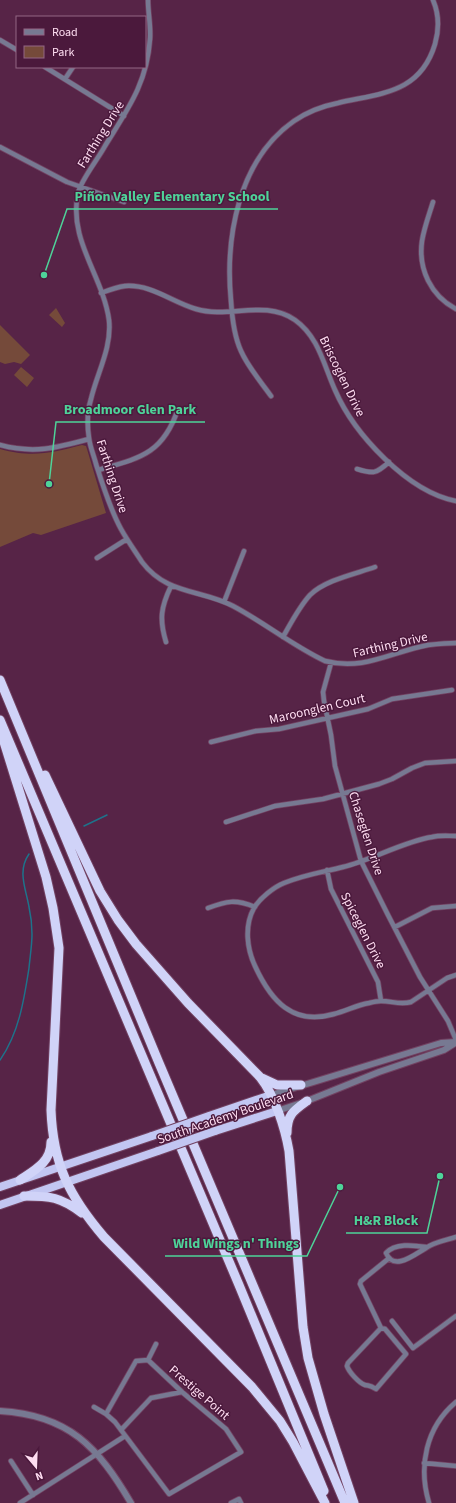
<svg xmlns="http://www.w3.org/2000/svg" width="456" height="1503" font-family="'Source Sans 3',sans-serif">
  <rect width="100%" height="100%" fill="#572447"/>
  <path fill="#754a3a" d="M56 308 65 323 62 327 49 315Z
    M0 325 30 355 21 364 14 362 5 364 0 362Z
    M21 367 34 378 27 387 14 375Z
    M82 445 86 446 87 449 106 513 41 535 33 533 0 547V449C33 458 51 453 82 445Z"/>
  <g fill="none" stroke-linecap="round" stroke-linejoin="round">
    <path stroke="#1e738b" stroke-width="1.5" d="M84 826 107 815
      M0 1060C19 1033 24 1000 29 968 30 957 32 945 32 934 32 926 31 916 29 907 26 889 17 871 29 854"/>
    <defs>
      <path id="minor" d="M148 0C148 13 151 26 150 39 147 84 127 110 105 146 98 159 81 180 78 193 68 240 103 276 109 320 112 348 97 373 91 399 87 412 87 425 89 438 90 447 94 456 96 464 103 486 110 509 121 529 127 540 135 551 142 562 167 595 200 589 233 606 265 623 293 646 325 661 364 671 391 652 428 645 437 644 447 643 456 643
        M0 40 17 50
        M45 67 124 116
        M65 79 73 67
        M0 147 67 182 124 202
        M433 202C429 215 424 228 422 241 418 269 431 296 456 309
        M101 293C109 290 117 287 125 286 151 284 172 302 196 309 229 319 264 299 295 320 319 337 324 366 335 390 354 434 408 492 456 501
        M271 396C261 382 248 367 241 351 234 336 232 317 231 301 225 238 238 160 294 121 307 112 323 106 338 103 380 93 420 94 435 44 439 30 439 14 433 0
        M0 445C34 454 56 448 89 439
        M357 469C373 474 376 474 389 462
        M98 470C140 458 163 454 178 409
        M97 558 127 539
        M224 602 244 551
        M283 637C291 623 299 607 310 595 325 580 355 574 375 567
        M166 642C159 619 161 607 171 586
        M331 663 323 692 324 701 331 735 335 766 361 861 388 915 420 977 448 1021 456 1040
        M211 742 256 731 279 729 368 709 392 699 452 690
        M226 822 275 806 323 799 379 784 392 779 412 768 425 763 456 761
        M456 836C448 836 440 835 432 837 402 842 372 860 343 867 323 872 303 875 284 883 274 887 260 898 254 908 244 926 247 949 255 966 271 1001 293 1026 334 1014 346 1011 357 1005 369 1003 373 1002 377 1001 381 1001 392 1001 400 1005 411 1002L447 978 456 975
        M327 870 331 889 378 982 381 1001
        M208 908C227 901 235 899 255 907
        M395 927 432 908 456 906
        M426 1247C413 1245 395 1243 386 1253 394 1272 415 1254 426 1248 434 1242 447 1240 456 1237
        M392 1321 413 1348 456 1316
        M381 1328 385 1329 406 1354 376 1389C370 1385 371 1386 365 1385 359 1383 349 1372 347 1366L348 1363Z
        M381 1328 360 1284 361 1281 388 1259
        M148 1360 156 1344
        M94 1407 106 1414 115 1422 169 1494 241 1452 226 1429 182 1392 148 1360 136 1361 106 1414
        M121 1430 151 1398 182 1392
        M11 1461 33 1495
        M424 1463 456 1466
        M20 1503 125 1436
        M231 1503 239 1499 241 1503
        M429 1503C418 1466 426 1427 456 1402"/>
      <path id="tertiary" d="M271 1095 441 1043 456 1042
        M277 1111 307 1101 379 1072 444 1050 455 1043
        M0 1411C69 1415 98 1447 131 1503"/>
      <path id="trunk" d="M209 1116 271 1095
        M215 1131 277 1111
        M0 1187 152 1136
        M0 1205 158 1151"/>
      <path id="motorway" d="M0 680 159 1063 345 1503
        M0 720 239 1285 324 1491
        M0 729 46 877 53 908 59 948 51 1110C53 1164 69 1196 104 1237L252 1387 280 1421 293 1442 325 1503
        M45 775 100 891 118 920 136 944 188 1003 260 1077C275 1096 285 1128 289 1151L303 1327 308 1358 324 1414 354 1503
        M262 1078 277 1085H301
        M287 1133C287 1115 293 1111 307 1101
        M20 1180C35 1170 51 1162 51 1142
        M24 1196C51 1196 60 1197 82 1213"/>
    </defs>
    <use href="#minor" stroke="#724262" stroke-width="6"/>
    <use href="#tertiary" stroke="#724262" stroke-width="8"/>
    <use href="#trunk" stroke="#724262" stroke-width="10"/>
    <use href="#motorway" stroke="#724262" stroke-width="11"/>
    <use href="#minor" stroke="#777992" stroke-width="4.5"/>
    <use href="#tertiary" stroke="#777992" stroke-width="6"/>
    <use href="#trunk" stroke="#c2c6f2" stroke-width="8"/>
    <use href="#motorway" stroke="#d0d3f8" stroke-width="9"/>
    <defs>
      <path id="trunk-bridge" d="M152 1136 209 1116
        M158 1151 215 1131"/>
    </defs>
    <use href="#trunk-bridge" stroke="#724262" stroke-width="10" stroke-linecap="butt"/>
    <use href="#trunk-bridge" stroke="#c2c6f2" stroke-width="8"/>
  </g>
  <g text-anchor="middle" stroke-width="3" stroke-linejoin="round" paint-order="stroke">
    <g font-size="13" fill="#feddf1" stroke="#4b193c">
      <text transform="translate(100 134) rotate(-58)" y="5">Farthing Drive</text>
      <text transform="translate(343 376) rotate(64)" y="5">Briscoglen Drive</text>
      <text transform="translate(113 476) rotate(72)" y="5">Farthing Drive</text>
      <text transform="translate(390 644) rotate(-13)" y="5">Farthing Drive</text>
      <text transform="translate(317 708) rotate(-13)" y="5">Maroonglen Court</text>
      <text transform="translate(367 833) rotate(72)" y="5">Chaseglen Drive</text>
      <text transform="translate(364 930) rotate(63)" y="5">Spiceglen Drive</text>
      <text transform="translate(225 1116) rotate(-19)" y="5">South Academy Boulevard</text>
      <text transform="translate(200 1392) rotate(41)" y="5">Prestige Point</text>
    </g>
  </g>
  <path fill="none" stroke="#4ed399" stroke-width="1.5" d="M44 275L67 209H278M49 484L56 422H205M440 1176L427 1233H346M340 1187L307 1256H165"/>
  <g fill="#4ed399" stroke="#4b193c" stroke-width="1.5">
    <circle cx="44" cy="275" r="4"/>
    <circle cx="49" cy="484" r="4"/>
    <circle cx="440" cy="1176" r="4"/>
    <circle cx="340" cy="1187" r="4"/>
  </g>
  <g font-size="14" text-anchor="middle" font-weight="bold" fill="#4ed399" stroke="#4b193c" stroke-width="3" stroke-linejoin="round" paint-order="stroke">
    <text x="172" y="201">Piñon Valley Elementary School</text>
    <text x="130" y="414">Broadmoor Glen Park</text>
    <text x="386" y="1225">H&amp;R Block</text>
    <text x="236" y="1248">Wild Wings n' Things</text>
  </g>
  <rect x="16" y="16" width="130" height="52" fill="#4b193c" stroke="#936784"/>
  <rect x="24" y="29" width="20" height="6" fill="#777992" stroke="#936784"/>
  <text x="52" y="36" font-size="12" fill="#feddf1">Road</text>
  <rect x="24" y="46" width="20" height="12" fill="#754a3a" stroke="#936784"/>
  <text x="52" y="56" font-size="12" fill="#feddf1">Park</text>
  <g transform="translate(36 1467) rotate(161)" stroke="#4b193c" stroke-width="3" paint-order="stroke">
  <path d="M0-3L7 15L0 10L-7 15Z" fill="#feddf1"/>
  <text y="-6" font-size="11" font-weight="bold" text-anchor="middle" fill="#feddf1">N</text>
  </g>
</svg>
